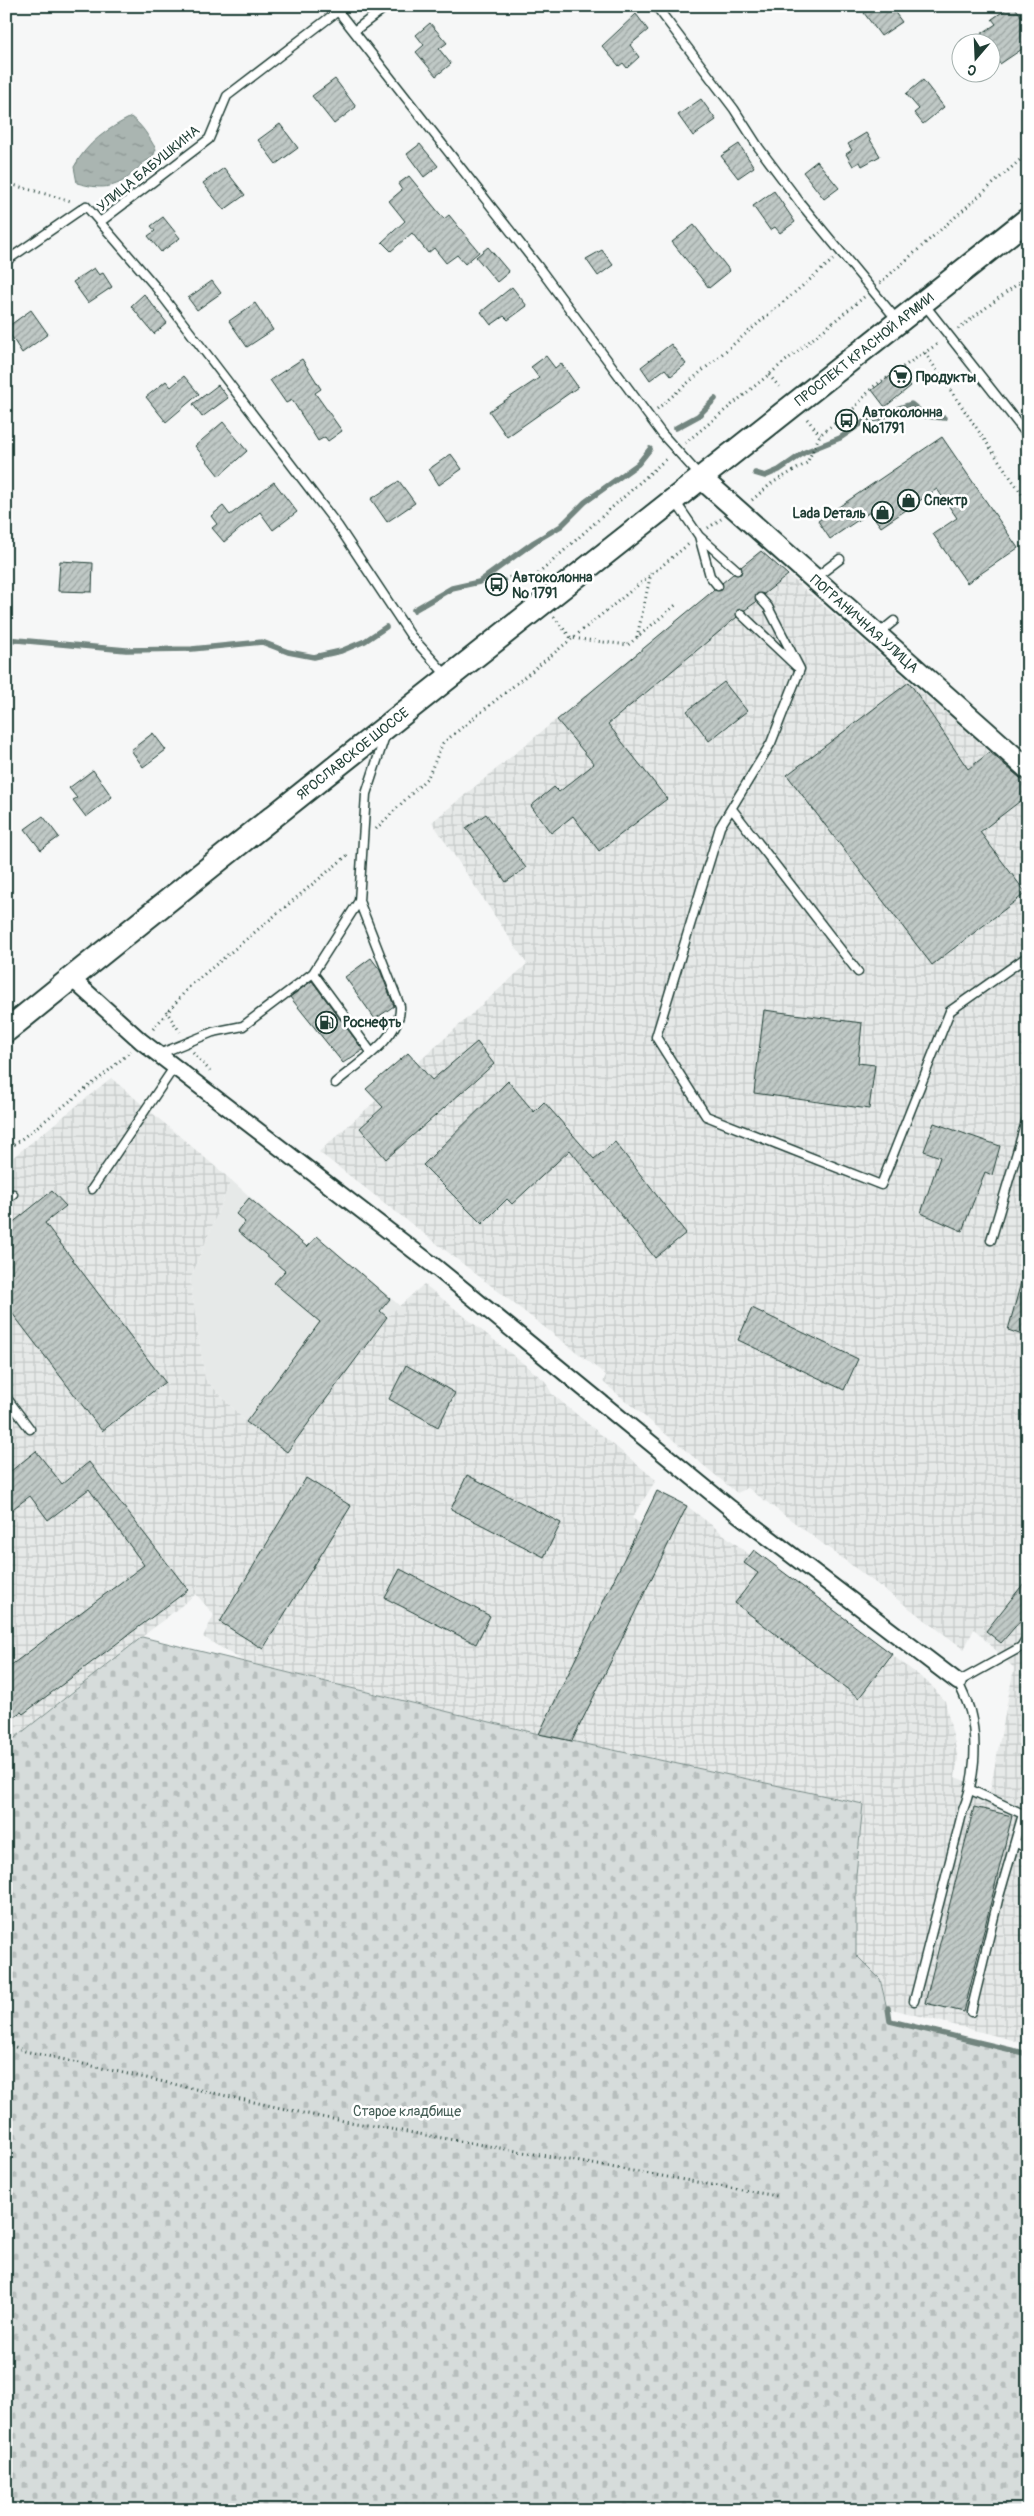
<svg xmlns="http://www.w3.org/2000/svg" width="1034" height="2516" font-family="Pangolin,sans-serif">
  <defs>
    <pattern id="industrial-grid" width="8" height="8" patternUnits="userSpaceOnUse" patternTransform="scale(1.25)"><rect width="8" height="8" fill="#e6e9e8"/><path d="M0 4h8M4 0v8" fill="none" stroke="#c5c9c8"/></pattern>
    <pattern id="cemetery-stones" width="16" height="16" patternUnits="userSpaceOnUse" patternTransform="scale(1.25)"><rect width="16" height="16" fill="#d6dcdb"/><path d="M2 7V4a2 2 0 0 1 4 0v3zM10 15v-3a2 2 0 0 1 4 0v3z" fill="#b7bebd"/></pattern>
    <pattern id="water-ripples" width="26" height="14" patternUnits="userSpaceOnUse" patternTransform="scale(1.25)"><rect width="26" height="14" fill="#aab5b1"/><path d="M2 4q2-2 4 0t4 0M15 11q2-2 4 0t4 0" fill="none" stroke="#8a9491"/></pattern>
    <pattern id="building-hatch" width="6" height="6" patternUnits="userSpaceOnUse" patternTransform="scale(1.25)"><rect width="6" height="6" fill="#c0c9c6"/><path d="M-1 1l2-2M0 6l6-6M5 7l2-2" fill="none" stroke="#9ba4a2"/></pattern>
  </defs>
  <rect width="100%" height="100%" fill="#f6f7f7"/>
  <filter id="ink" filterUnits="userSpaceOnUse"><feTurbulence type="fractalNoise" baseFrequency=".02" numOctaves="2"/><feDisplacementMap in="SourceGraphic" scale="10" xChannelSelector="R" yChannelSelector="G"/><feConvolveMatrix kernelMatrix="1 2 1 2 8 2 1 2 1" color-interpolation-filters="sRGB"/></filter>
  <g filter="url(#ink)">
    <path fill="#e6e9e8" d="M231 1180 307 1247 317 1236 400 1306 387 1317 287 1452 246 1422 205 1379 190 1280Z"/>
    <path fill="url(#industrial-grid)" d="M761 551 1028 785V2044L888 2008 880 1979 856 1955V1875L863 1804 539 1734 245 1662 203 1637 214 1615 196 1594 6 1745V1163L111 1078 231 1180 190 1280 205 1379 246 1422 287 1452 387 1317 424 1284 545 1381 552 1394 656 1480 632 1518 641 1524 657 1491 687 1506 750 1555 754 1550 930 1684 945 1701 958 1758 955 1777 990 1791 1014 1668 974 1629 964 1649 748 1488 737 1493 603 1382 606 1375 319 1152 527 964 432 822Z"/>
    <path fill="url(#cemetery-stones)" stroke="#7a8c88" d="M142 1637 539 1734 863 1804 856 1875V1955L880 1979 890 2021 1028 2054V2510H6V1745Z"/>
    <path fill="url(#water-ripples)" stroke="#72857f" d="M131 117C143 126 148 136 156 149L152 159C142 161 140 167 133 173 115 190 99 189 77 183L74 167C87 143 107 129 131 117Z"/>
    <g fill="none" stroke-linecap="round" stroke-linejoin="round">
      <path stroke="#72857f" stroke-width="5.5" d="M676 428 698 416 715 399
        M755 473 765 476 779 470 805 452 840 438 865 421 884 418 899 408 911 404 926 416 944 418
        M414 610 452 588 479 582 534 542 561 526 585 502 638 464 650 449
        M6 639 126 650 192 649 262 642 288 652 314 657 341 651 365 641 386 627
        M888 2008 890 2021 1028 2054"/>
    </g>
    <path fill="url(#building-hatch)" stroke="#1f3d34" d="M874 6H890L902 22 881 36 864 13Z
      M1011 6H1014L1028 25V45L1000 64 992 50V42H986L981 34 996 24 992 19Z
      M636 14 648 30 630 45 639 57 627 68 623 63 619 66 602 46Z
      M430 23 447 43 439 49 451 64 436 76 416 52 424 45 416 35Z
      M335 79 356 107 334 124 312 96Z
      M923 80 944 107 923 124 914 113 919 109 906 94Z
      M701 99 716 120 693 136 678 115Z
      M280 124 298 148 276 164 258 140Z
      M866 133 880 156 862 166 860 162 853 166 846 154 852 150 848 144Z
      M420 144 438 166 424 177 407 154Z
      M739 144 754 167 738 178 721 156Z
      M817 161 839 188 824 199 803 172Z
      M224 168 245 195 224 210 203 183Z
      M409 176 444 219 449 215 479 252 465 264 457 255 446 263 434 248 428 253 412 233 391 251 382 242 405 221 389 201 402 190 398 184Z
      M774 191 795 222 780 233 775 227 770 230 753 206Z
      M163 217 180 238 161 252 148 236 155 231 151 226Z
      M694 225 730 271 709 288 672 242Z
      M488 247 509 272 497 282 476 257Z
      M602 250 613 265 598 276 586 259Z
      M94 268 99 275 103 273 112 287 88 303 73 282Z
      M212 281 221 293 197 310 188 298Z
      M512 287 527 306 508 320 504 316 491 325 481 312Z
      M144 294 167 323 154 334 131 306Z
      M255 303 273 330 247 347 229 321Z
      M31 310 48 334 22 353 6 328Z
      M671 344 686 364 671 376 665 369 650 380 641 367Z
      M546 356 555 368 561 363 578 387 507 437 489 411 539 378 531 367Z
      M302 359 321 389 315 393 342 431 328 441 325 437 318 441 292 400 286 403 270 380Z
      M898 370 911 386 885 407 872 390Z
      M184 376 199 394 166 422 146 397 166 381 171 387Z
      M218 385 228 398 202 417 193 404Z
      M223 422 247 451 219 476 195 446Z
      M942 437 1018 548 967 583 933 534 957 518 937 489 881 527 870 512 830 539 818 521Z
      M451 454 462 469 439 485 429 469Z
      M399 481 415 503 387 522 371 499Z
      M274 482 297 512 273 530 260 512 224 542 212 528 217 524 211 516 223 506 230 515Z
      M761 551 788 575 764 594H757L756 602 745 610H737V617L608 724 667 799 599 851 573 816 551 833 531 806 554 787 559 792 594 764 557 720 714 590H722V583L733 574H741V567Z
      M60 561 93 563 92 592 58 591Z
      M724 682 747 711 709 741 687 711Z
      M909 682 968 769 990 752 1028 785V795L980 832 1026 893 932 965 787 775Z
      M153 733 166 750 143 767 131 750Z
      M93 770 112 797 86 817 73 800 77 798 69 788Z
      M486 814 526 868 506 882 466 828Z
      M43 816 59 837 41 850 25 829Z
      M371 958 380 970 394 1006 375 1019 345 977Z
      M312 981 363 1050 343 1063 290 997Z
      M764 1010 862 1023 858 1063 875 1065 869 1109 754 1093Z
      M477 1042 494 1064 386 1159 360 1128 383 1107 366 1089 408 1053 432 1080Z
      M508 1081 534 1112 544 1102 594 1159 615 1142 686 1233 655 1258 570 1150 512 1204 507 1199 482 1224 423 1165Z
      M934 1123 1000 1146 992 1175 985 1172 962 1231 921 1213 940 1157 924 1151Z
      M52 1191 66 1206 45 1223 165 1382 102 1431 6 1305V1228Z
      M249 1198 307 1247 317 1236 390 1299 380 1311 387 1317 287 1452 246 1422 320 1322 274 1283 285 1271 238 1231 245 1222 236 1214Z
      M1023 1275H1028V1337L1008 1330Z
      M752 1308 858 1359 844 1390 738 1340Z
      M406 1365 455 1393 438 1427 389 1399Z
      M36 1451 62 1484 89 1462 188 1590 23 1714 21 1712 6 1721V1669L144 1565 89 1489 48 1520 30 1496 6 1514V1475Z
      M467 1475 561 1523 544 1557 451 1509Z
      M306 1478 351 1506 263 1649 220 1622Z
      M657 1491 687 1506 572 1741 539 1734Z
      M754 1550 892 1654 859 1698 735 1603 758 1573 744 1563Z
      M400 1569 490 1616 476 1644 385 1598Z
      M1028 1578V1612L1001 1643 986 1631Z
      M974 1807 1012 1816 964 2012 925 2003Z"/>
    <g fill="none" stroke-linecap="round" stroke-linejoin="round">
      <defs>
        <path id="service" d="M334 6 537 265 662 434 700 476
          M656 6 734 109 759 148 801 204 897 320
          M354 31 387 6
          M100 222 209 139 227 96 338 11
          M6 261 86 206 154 285 338 526 411 636 447 676
          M924 304 1028 436
          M675 501 699 536 737 570
          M699 536 710 576 718 586
          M815 578 840 559
          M760 598 768 607 800 669 771 743 720 827 656 1037 706 1116 881 1185 950 1011 1028 956
          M741 614 796 666
          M878 634 894 621
          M732 809 858 972
          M313 973 371 1052
          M159 1054 213 1032 243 1026 313 973 359 901
          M335 1083C357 1064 402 1037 400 1006L359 901 366 794 385 736
          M92 1189 175 1066
          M6 1199 13 1194
          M991 1240 1028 1115
          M6 1397 30 1429
          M971 1790 1023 1814 998 1900 971 2012
          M1015 1842 1028 1849
          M914 2001 963 1810C975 1780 978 1742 970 1711 967 1701 962 1691 958 1682L1021 1647 1028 1636"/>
        <path id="minor" d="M71 978 141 1041 438 1269 730 1508 958 1682"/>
        <g id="tertiary">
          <path id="s1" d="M701 478 1028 769"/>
        </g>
        <g id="secondary">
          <path id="s2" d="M6 1031C344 757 688 490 1028 219"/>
        </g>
      </defs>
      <use href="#service" stroke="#1f3d34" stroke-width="11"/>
      <use href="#minor" stroke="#1f3d34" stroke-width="19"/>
      <use href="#tertiary" stroke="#1f3d34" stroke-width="24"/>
      <use href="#secondary" stroke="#1f3d34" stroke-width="26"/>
      <path stroke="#1f3d34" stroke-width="3" stroke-dasharray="1 4" stroke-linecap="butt" d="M6 183 71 201
        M880 283 1028 153
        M958 329 1028 276
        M925 353 1028 503
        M769 375 782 390
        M657 409 833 260
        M807 419 820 435
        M685 443 864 297
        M752 500 772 483 807 463 820 435 854 408 873 387 939 343
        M708 528 721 519
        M527 584 667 458
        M496 585 517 573 528 585
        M554 617 571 638 628 645 678 603
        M637 637 651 573
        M376 829 428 777 443 743 690 543
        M166 1011 180 1032
        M153 1029 190 986 349 854
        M193 1052 210 1071
        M6 1151 106 1073 131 1051
        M6 2043 25 2051 321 2117 777 2196"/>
      <use href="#service" stroke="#fff" stroke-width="8"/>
      <use href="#minor" stroke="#fff" stroke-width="15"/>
      <use href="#tertiary" stroke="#fff" stroke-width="20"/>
      <use href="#secondary" stroke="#fff" stroke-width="22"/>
    </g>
  </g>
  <defs>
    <symbol id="supermarket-ring" viewBox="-11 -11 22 22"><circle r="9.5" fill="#fff" stroke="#1f3d34" stroke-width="1.5"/><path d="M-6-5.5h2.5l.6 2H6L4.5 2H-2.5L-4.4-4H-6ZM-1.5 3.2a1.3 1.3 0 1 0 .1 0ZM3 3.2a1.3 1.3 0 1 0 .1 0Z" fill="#1f3d34"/></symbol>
    <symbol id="bus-ring" viewBox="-11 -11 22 22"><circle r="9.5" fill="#fff" stroke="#1f3d34" stroke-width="1.5"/><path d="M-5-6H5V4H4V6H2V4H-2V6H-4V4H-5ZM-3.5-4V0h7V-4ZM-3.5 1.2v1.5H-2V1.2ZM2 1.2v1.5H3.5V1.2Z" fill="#1f3d34"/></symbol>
    <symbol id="shop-ring" viewBox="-11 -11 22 22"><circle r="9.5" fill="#fff" stroke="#1f3d34" stroke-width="1.5"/><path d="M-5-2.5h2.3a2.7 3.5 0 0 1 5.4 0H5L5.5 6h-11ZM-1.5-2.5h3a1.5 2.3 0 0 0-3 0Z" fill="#1f3d34"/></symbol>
    <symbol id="fuel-ring" viewBox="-11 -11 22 22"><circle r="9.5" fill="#fff" stroke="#1f3d34" stroke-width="1.5"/><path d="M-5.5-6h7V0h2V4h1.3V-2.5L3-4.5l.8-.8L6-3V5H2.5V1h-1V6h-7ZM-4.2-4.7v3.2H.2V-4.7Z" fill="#1f3d34"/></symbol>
  </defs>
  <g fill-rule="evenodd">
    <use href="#supermarket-ring" x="888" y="364" width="25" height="25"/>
    <use href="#bus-ring" x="834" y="408" width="25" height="25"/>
    <use href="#shop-ring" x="896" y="488" width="25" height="25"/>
    <use href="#shop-ring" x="870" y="500" width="25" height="25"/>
    <use href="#bus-ring" x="484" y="572" width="25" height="25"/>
    <use href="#fuel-ring" x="314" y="1010" width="25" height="25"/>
  </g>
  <g text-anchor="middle" stroke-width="5" stroke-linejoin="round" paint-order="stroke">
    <g font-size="14" fill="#1f3d34" stroke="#fff">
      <text transform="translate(148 168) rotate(-39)" y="5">УЛИЦА БАБУШКИНА</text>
      <text dy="5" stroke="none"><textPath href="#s2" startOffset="1096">ПРОСПЕКТ КРАСНОЙ АРМИИ</textPath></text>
      <text dy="5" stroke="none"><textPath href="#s1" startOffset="219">ПОГРАНИЧНАЯ УЛИЦА</textPath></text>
      <text dy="5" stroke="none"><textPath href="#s2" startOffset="444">ЯРОСЛАВСКОЕ ШОССЕ</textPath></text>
    </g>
    <g font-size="14" font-weight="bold" fill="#1f3d34" stroke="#fff" text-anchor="start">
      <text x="916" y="382">Продукты</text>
      <text x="862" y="417">Автоколонна<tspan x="862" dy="16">№1791</tspan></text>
      <text x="924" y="505">Спектр</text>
      <text x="866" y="518" text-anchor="end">Lada Dеталь</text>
      <text x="512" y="582">Автоколонна<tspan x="512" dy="16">№ 1791</tspan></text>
      <text x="343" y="1027">Роснефть</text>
    </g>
    <g font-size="14" fill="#445d55" stroke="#fff">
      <text x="407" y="2116">Старое кладбище</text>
    </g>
  </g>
  <rect width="1034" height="2516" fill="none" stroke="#fff" stroke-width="25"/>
  <rect x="12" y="12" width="1009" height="2491" fill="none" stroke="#1f3d34" stroke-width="2" filter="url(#ink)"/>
  <g transform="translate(976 58) rotate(199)"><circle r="24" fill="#ffffff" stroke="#a5b1ae"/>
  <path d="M0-4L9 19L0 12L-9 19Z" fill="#1f3d34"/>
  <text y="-8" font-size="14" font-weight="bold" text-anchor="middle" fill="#1f3d34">С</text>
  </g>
</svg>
